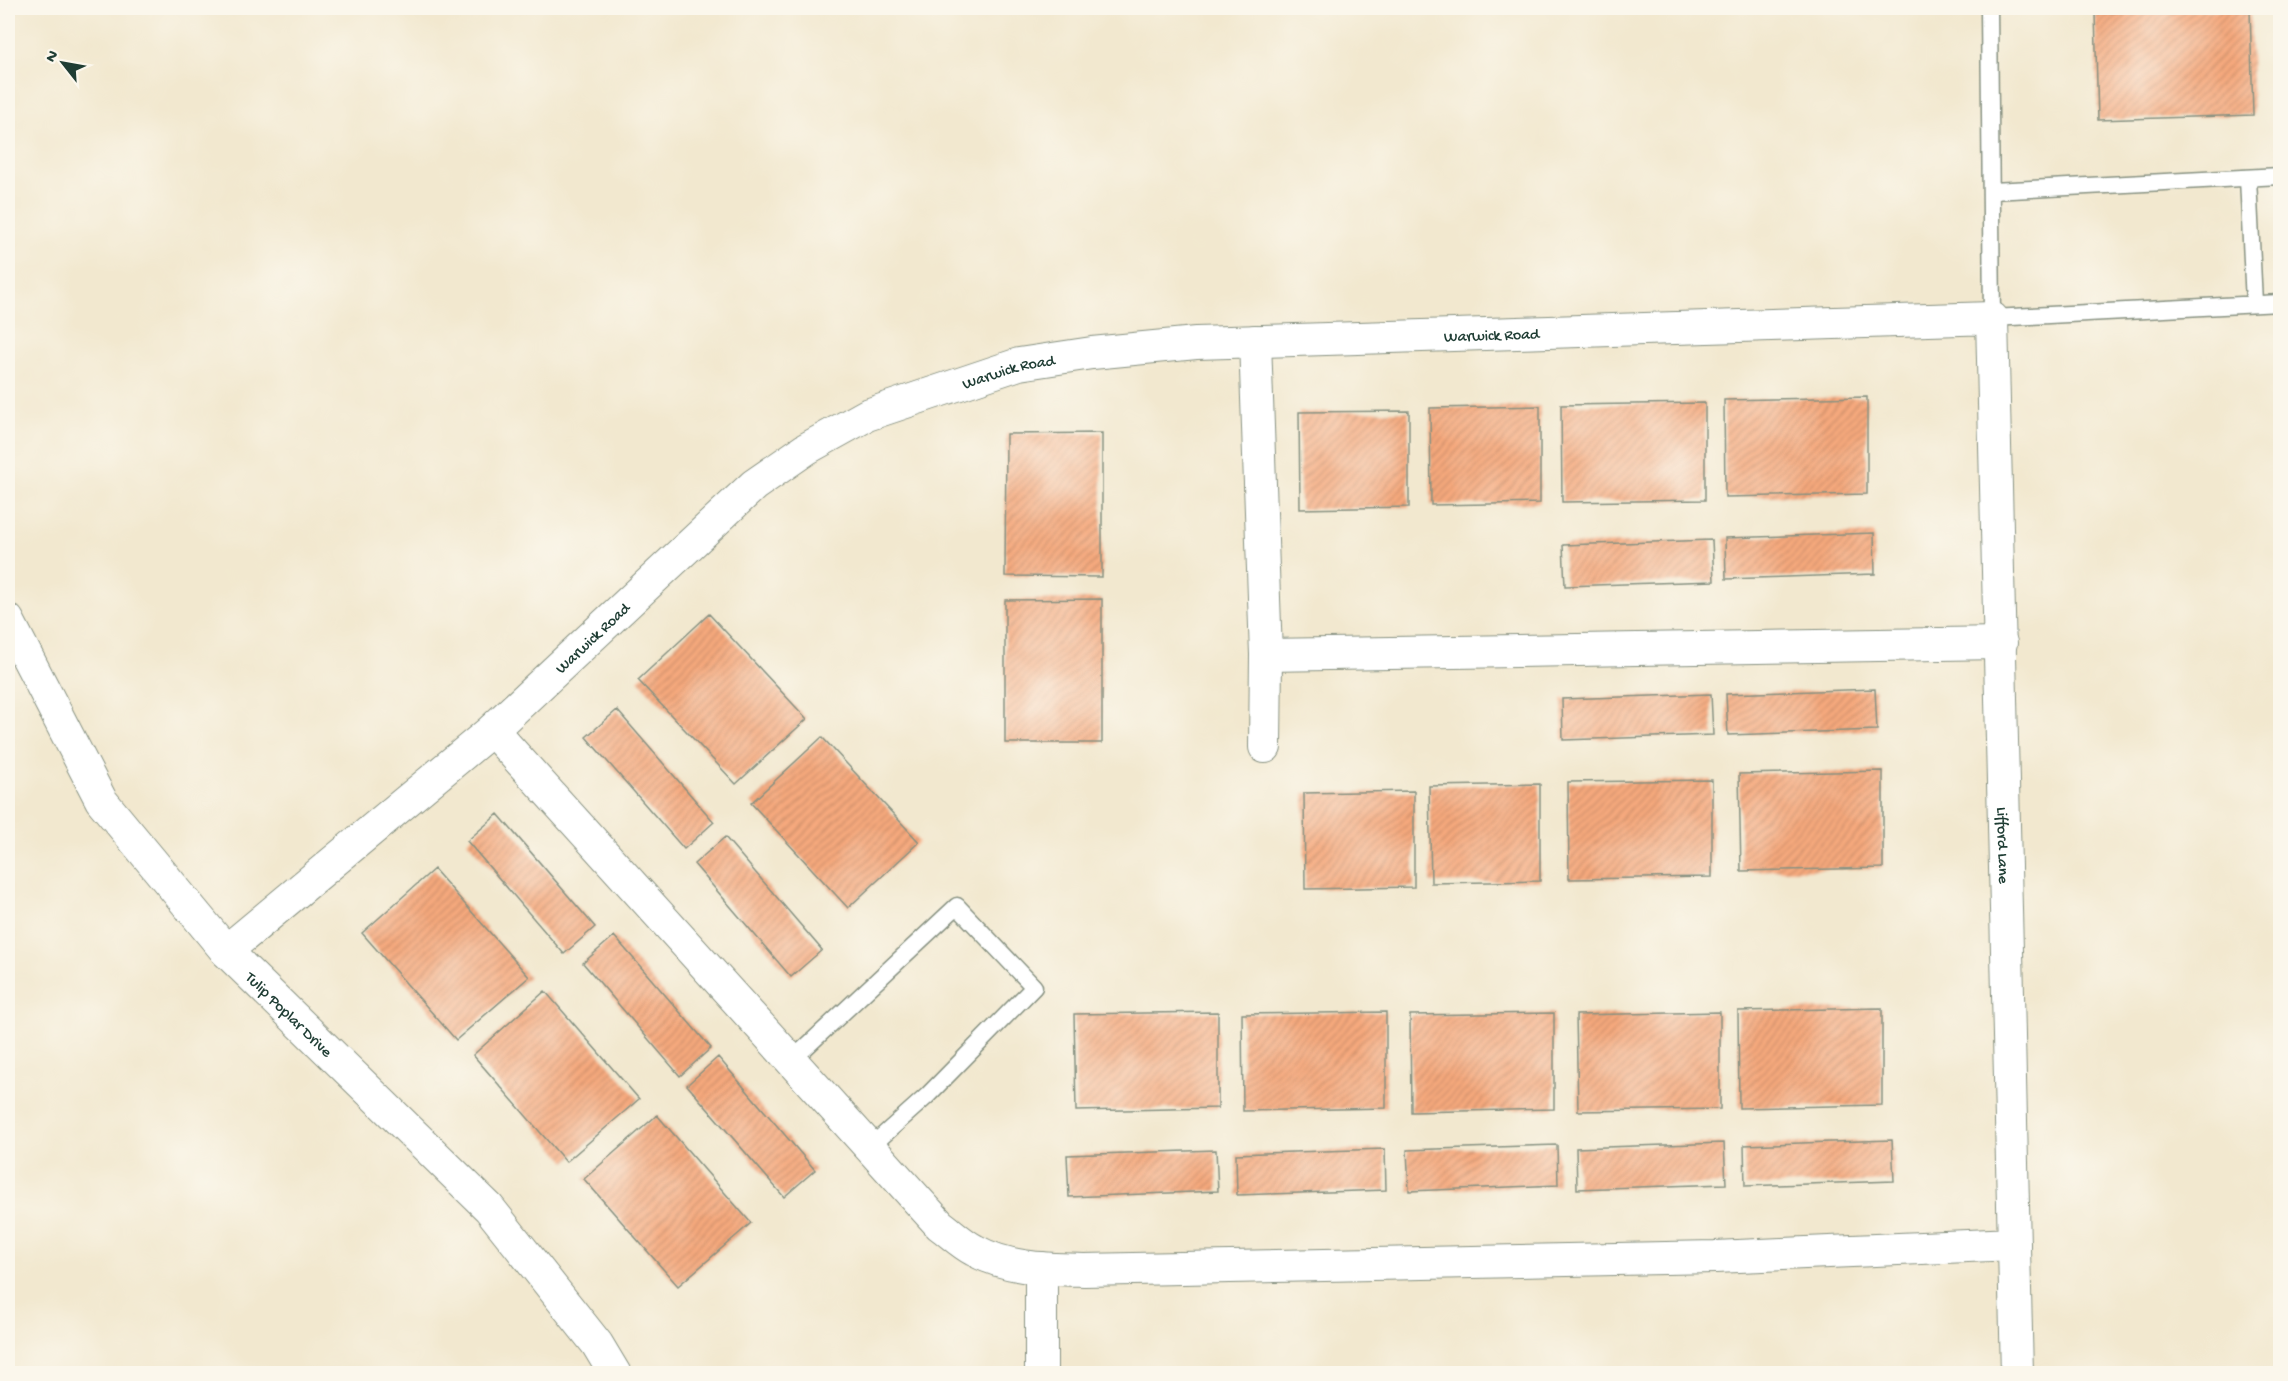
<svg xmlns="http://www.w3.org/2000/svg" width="2288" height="1381" font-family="'Gochi Hand',sans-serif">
  <defs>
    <pattern id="building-hatch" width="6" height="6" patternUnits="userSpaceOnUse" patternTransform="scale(1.5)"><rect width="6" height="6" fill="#f6a97d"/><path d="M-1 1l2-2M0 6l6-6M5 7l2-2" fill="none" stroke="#c78b67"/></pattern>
  </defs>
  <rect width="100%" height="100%" fill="#fbf7ec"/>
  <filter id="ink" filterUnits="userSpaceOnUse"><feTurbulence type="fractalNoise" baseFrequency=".0167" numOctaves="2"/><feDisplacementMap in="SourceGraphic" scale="12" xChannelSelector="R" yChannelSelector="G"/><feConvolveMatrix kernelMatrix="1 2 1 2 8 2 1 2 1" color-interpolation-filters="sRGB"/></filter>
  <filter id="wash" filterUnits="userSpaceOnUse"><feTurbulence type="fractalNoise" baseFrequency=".008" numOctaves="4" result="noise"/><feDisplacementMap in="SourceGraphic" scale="24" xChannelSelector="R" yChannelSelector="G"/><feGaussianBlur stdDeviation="1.35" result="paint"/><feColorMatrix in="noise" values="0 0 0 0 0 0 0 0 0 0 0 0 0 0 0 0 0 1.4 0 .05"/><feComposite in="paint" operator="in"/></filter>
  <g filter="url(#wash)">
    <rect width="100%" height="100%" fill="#f2e8cf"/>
    <g id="blocks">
      <path fill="url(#building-hatch)" d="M2250 9 2253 115 2098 120 2095 13Z
        M1867 397V494L1725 497 1724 400Z
        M1705 403V500L1562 502 1561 405Z
        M1540 406V503L1431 505 1430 408Z
        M1409 411V507L1300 509 1299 412Z
        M1102 433V577L1005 576 1006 434Z
        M1874 533 1875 574 1726 579 1725 538Z
        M1712 540 1714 581 1565 586 1563 545Z
        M1102 599V743H1005V600Z
        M709 614 807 719 736 784 638 680Z
        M1875 689 1877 730 1728 735 1726 694Z
        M1711 694 1713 735 1563 740 1562 699Z
        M617 710 714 822 684 849 586 737Z
        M822 737 919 842 848 908 751 803Z
        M1883 771V868L1741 871 1739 774Z
        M1712 780V877L1569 879 1568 782Z
        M1540 784V881L1431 883 1429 786Z
        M1414 791V887L1305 889 1304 793Z
        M498 814 595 927 564 954 467 841Z
        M725 837 822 950 791 977 694 864Z
        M434 869 529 977 456 1040 362 933Z
        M614 936 711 1048 680 1076 583 963Z
        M545 991 639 1099 566 1162 473 1055Z
        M1882 1008V1105L1739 1108 1738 1011Z
        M1218 1012V1108L1076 1111 1074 1014Z
        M1386 1012V1108L1243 1111 1242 1014Z
        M1720 1012V1109L1578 1111 1576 1015Z
        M1554 1013V1109L1411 1112 1410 1015Z
        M718 1057 815 1170 784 1197 687 1085Z
        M657 1115 751 1223 678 1286 584 1179Z
        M1892 1140 1894 1181 1745 1186 1744 1145Z
        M1724 1143 1726 1184 1577 1189 1576 1148Z
        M1557 1145 1558 1185 1409 1191 1407 1150Z
        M1385 1149 1386 1190 1237 1195 1236 1154Z
        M1216 1150 1218 1191 1069 1197 1067 1155Z"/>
    </g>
  </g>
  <g filter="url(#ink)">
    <use href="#blocks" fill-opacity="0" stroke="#889282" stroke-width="1.5"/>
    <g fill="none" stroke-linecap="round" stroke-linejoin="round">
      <defs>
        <path id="service" d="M1989 8 1992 318 2280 303
          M2248 178 2254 303
          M1992 191 2280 176
          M791 1061 957 906 1034 987 927 1096 869 1148"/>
        <g id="minor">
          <path d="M1255 341 1266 655 2001 643"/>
          <path id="s1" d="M8 620 101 800 226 951 489 1208 597 1344 615 1374"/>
          <path d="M492 730 940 1225C951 1233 962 1244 974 1250 1008 1269 1047 1269 1084 1270L1715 1257 2014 1244"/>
          <path d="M1265 747 1266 655"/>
          <path id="s2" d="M226 951 492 730 754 485 806 449 867 415 1019 364 1092 353 1196 343 1992 318 2017 1374"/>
          <path d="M1041 1374V1268"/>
        </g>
      </defs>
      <use href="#service" stroke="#889282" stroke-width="19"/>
      <use href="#minor" stroke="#889282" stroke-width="34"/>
      <use href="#service" stroke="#fff" stroke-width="16"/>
      <use href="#minor" stroke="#fff" stroke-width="32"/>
    </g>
  </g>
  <g text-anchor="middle" stroke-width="6" stroke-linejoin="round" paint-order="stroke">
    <g font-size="16" fill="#1f3d34" stroke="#fbf7ec">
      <text dy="6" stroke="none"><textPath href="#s2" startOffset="1472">Warwick Road</textPath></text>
      <text dy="6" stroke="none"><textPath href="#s2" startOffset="986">Warwick Road</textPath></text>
      <text dy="6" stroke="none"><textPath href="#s2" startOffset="482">Warwick Road</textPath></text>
      <text dy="6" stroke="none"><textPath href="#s2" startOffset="2500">Lifford Lane</textPath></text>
      <text dy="6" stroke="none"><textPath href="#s1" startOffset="488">Tulip Poplar Drive</textPath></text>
    </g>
  </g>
  <rect width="2288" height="1381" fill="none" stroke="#fbf7ec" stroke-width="30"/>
  <g transform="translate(63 63) rotate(301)" stroke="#fbf7ec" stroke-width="4.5" paint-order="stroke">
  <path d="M0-4.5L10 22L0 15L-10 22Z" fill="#1f3d34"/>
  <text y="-9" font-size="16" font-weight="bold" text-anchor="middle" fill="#1f3d34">N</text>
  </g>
</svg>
